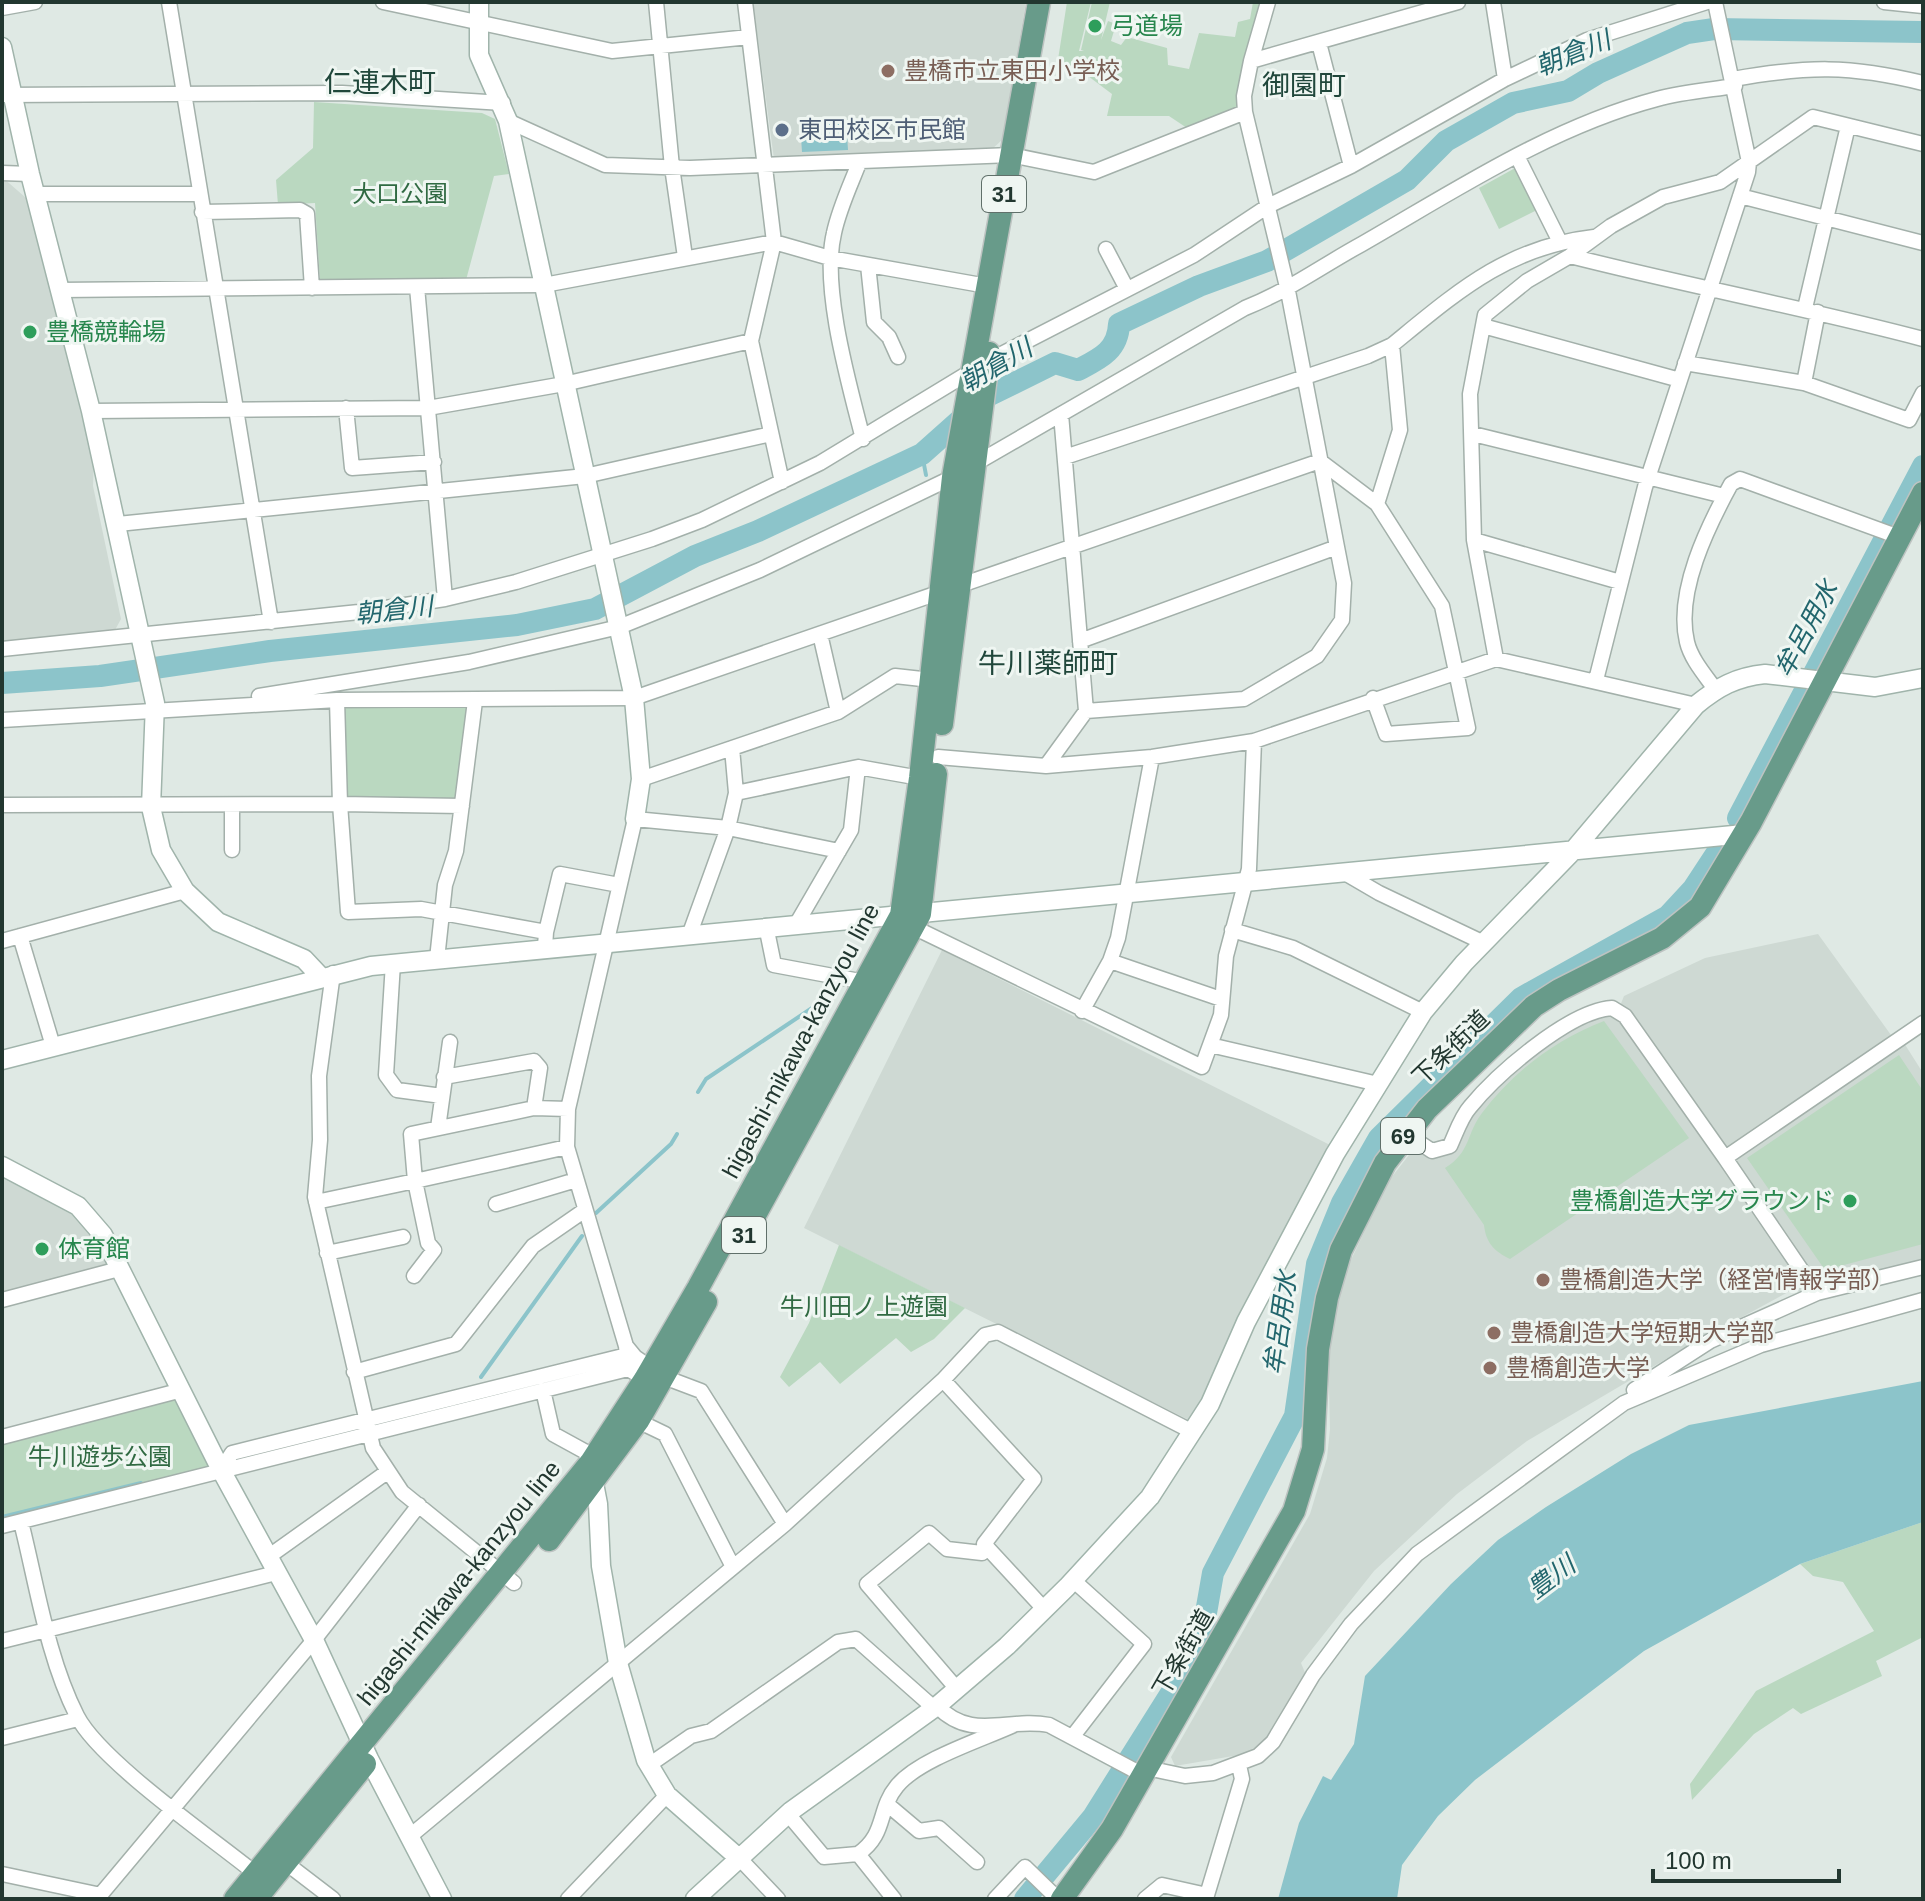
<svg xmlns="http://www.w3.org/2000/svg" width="1925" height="1901" font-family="Helvetica,'Noto Sans JP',sans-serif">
  <rect width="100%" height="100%" fill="#dfe9e4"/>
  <path fill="#ced9d3" d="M753 2H1026L1002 140 991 150 774 159Z
    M2 177 33 204 94 458 93 486 121 619 115 630 2 643Z
    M1818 934 1891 1035 1904 1043 1923 1073V1263L1809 1294 1792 1290 1683 1349 1527 1441 1457 1494 1374 1571 1301 1663 1306 1675 1261 1746 1239 1755 1175 1766 1171 1757 1310 1514 1327 1458 1330 1429 1328 1345 1344 1275 1387 1183 1416 1146 1439 1156 1472 1110 1509 1075 1574 1028 1620 1006 1624 996 1705 958Z
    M942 950 1332 1146 1193 1422 804 1228Z
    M2 1178 72 1213 89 1227 113 1262 102 1268 2 1293Z"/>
  <path fill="#bad8c0" d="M1067 2H1091L1079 51H1084L1081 50 1092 2H1110L1101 40 1108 21 1116 24 1111 41 1121 45 1127 37 1167 48 1168 65 1189 69 1199 33 1235 37 1238 22 1250 19 1253 2H1263L1237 107 1187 128 1169 116H1107L1112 94 1084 73 1057 66Z
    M314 102 482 113 495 119 509 174 494 176 466 280 320 281 315 203 278 205 276 180 313 148Z
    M1517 167 1537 210 1499 229 1479 188Z
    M343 705H468L459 800H346Z
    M1604 1021 1689 1138 1510 1259C1494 1251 1486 1243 1484 1225L1445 1168C1471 1152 1466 1134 1482 1113 1514 1071 1555 1040 1604 1021Z
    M1899 1055 1923 1091V1244L1825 1270 1747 1158Z
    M839 1245 965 1308 934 1339 911 1352 896 1338 840 1384 820 1362 789 1387 780 1377 809 1323Z
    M182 1390 221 1470 2 1526V1437Z
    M1923 1522V1637L1876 1661 1882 1676 1801 1714 1793 1708 1754 1734 1692 1800 1690 1784 1756 1691 1874 1631 1843 1582 1813 1576 1800 1564Z"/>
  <path fill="#8cc4ca" d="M846 119 848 150 802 152 800 122Z
    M1923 1381V1522L1800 1564 1644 1651 1475 1780 1438 1816 1402 1865 1397 1899H1278L1299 1823 1323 1776 1331 1780 1354 1744 1365 1676 1451 1584 1498 1540 1546 1507 1631 1454 1689 1425Z"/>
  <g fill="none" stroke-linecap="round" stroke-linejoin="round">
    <path stroke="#8cc4ca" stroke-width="4" d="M922 454 926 475
      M698 1092 706 1079 821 1002
      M596 1213 671 1144 677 1134
      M481 1377 582 1236
      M2 1517 141 1483"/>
    <path stroke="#8cc4ca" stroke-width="22" d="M2 683 100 676 270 651 517 625 595 609 695 556 758 531 922 454 986 397 1055 363 1078 370C1099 359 1118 351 1119 324L1199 286 1267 261 1407 180 1446 141 1513 103 1568 91 1598 73 1687 33 1714 29 1923 32
      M1738 818 1923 466
      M1025 1899 1093 1817 1200 1647 1213 1573 1295 1416 1317 1264 1342 1203 1379 1138 1521 998 1668 916 1693 889 1716 854"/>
    <defs>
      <path id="street" d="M169 2 271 622
        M383 2 612 51 749 37
        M656 2 672 167 685 257
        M745 2 774 242 751 341 782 482
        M1493 2 1505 79
        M1884 2 1923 6
        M2 8 35 2
        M1319 43 1351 166
        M1251 61 1268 2
        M1733 79C1807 66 1850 65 1923 83
        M2 95 342 93 503 103
        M508 121 605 165 690 168 1011 155 1094 172 1245 112 1244 96 1251 61 1458 2
        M1517 156 1560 242
        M859 163C850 186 839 209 834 233 821 287 849 384 863 439
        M2 173 30 174
        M35 194H199
        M1740 196 1923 243
        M202 212 300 210 307 214 312 288
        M1106 249 1127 289
        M1570 256C1688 286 1806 308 1923 339
        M868 265 874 322 889 337 898 357
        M417 287 445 599
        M60 290 544 285 774 242 830 258 987 286
        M1805 308 1848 126
        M1483 326 1680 380
        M1685 363 1804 383 1909 420 1923 393
        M1804 383 1818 312
        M346 408 352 468 434 462
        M91 411 428 408 564 384 751 341
        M1061 414 1086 711
        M1473 434 1724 496
        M1065 457 1368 356 1392 345
        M973 465 1245 308C1290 290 1320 267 1362 244 1456 190 1551 127 1657 99 1682 92 1709 90 1735 86
        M1377 504 1400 430 1392 345C1457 292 1507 247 1594 237
        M118 524 585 476 771 434
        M1474 540 1620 582
        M820 634 838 712
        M1080 641 1337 547
        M2 649 359 612 445 599 516 582 652 539 702 520 820 463 988 361 1194 255 1268 206 1351 166 1505 79 1587 40 1707 2
        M1496 659 1474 540 1470 394 1485 315 1527 281 1570 256 1611 226 1663 197 1720 182 1813 117 1923 144
        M1596 680 1645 487 1748 172 1749 162 1715 2
        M1715 689C1705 675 1691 659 1687 642 1675 592 1708 526 1731 484L1740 479 1899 537
        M259 696 469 662 619 627 760 570 953 477
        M337 700 340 804 462 806
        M2 720 337 700 634 698 1320 461 1377 504 1442 606 1468 728 1386 734 1373 698
        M938 757 1046 766 1152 757 1254 741 1496 659 1696 705
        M1046 766 1086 711 1244 699 1317 656 1342 620 1344 583 1337 547 1288 291 1245 112
        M641 779 838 712 895 676 931 680
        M736 793 858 767 920 778
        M2 805 340 804 348 912 421 909 546 932 545 947
        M232 806V850
        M1343 872 1379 893 1484 943
        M797 923 851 830 858 767
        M909 925 1202 1067 1221 1015 1226 956 1249 869 1254 741
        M766 926 774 965 865 982
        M1232 930 1293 948 1423 1012
        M546 932 560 874 619 885
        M690 933 728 828 736 793 732 748
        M20 936 53 1046
        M2 941 185 891
        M437 959 445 885 456 851 475 701
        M1110 961 1221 999
        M393 963 386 1075 397 1090 442 1096
        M333 973 319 1076 320 1140 315 1197 373 1448 402 1492 514 1583
        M1082 1011 1110 961 1118 938 1152 757
        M1210 1045 1378 1084
        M444 1077 534 1061 540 1068 534 1108
        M438 1128 450 1042
        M1405 1133 1432 1151 1450 1146C1456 1133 1461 1117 1470 1107 1497 1074 1569 1011 1612 1008L1625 1016 1725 1158 1923 1023
        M1725 1158 1817 1293 1923 1267
        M316 1202 415 1181 411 1134 534 1108 568 1109
        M496 1204 576 1180
        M327 1253 403 1237
        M414 1276 434 1250 428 1243 415 1181 567 1147
        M2 1300 119 1269
        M626 1346 635 1357 664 1377 701 1391 785 1524
        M354 1372 456 1344 533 1246 585 1210
        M652 1378 645 1379 628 1369 626 1346 567 1147 568 1109 635 819 728 828 839 851
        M943 1380 1034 1479 984 1544 1045 1610
        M543 1390 553 1434 584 1451 591 1462
        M1634 1390 1710 1341 1817 1293
        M638 1421 665 1434 733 1567
        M2 1437 182 1390
        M221 1470 232 1453 627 1355
        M21 1522C37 1585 47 1657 77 1716 100 1761 213 1839 256 1874
        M2 1526 628 1369
        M268 1557 387 1472
        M1073 1580 1144 1644 1073 1736
        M2 1641 276 1573
        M957 1689 867 1584 929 1533 947 1549 982 1553 988 1548
        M937 1706C972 1742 1007 1717 1049 1725L1143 1775
        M2 1738 78 1719
        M649 1765 691 1736 711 1731 838 1642 856 1639 934 1708
        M1147 1768 1185 1776 1213 1773 1258 1756 1273 1742 1313 1675 1351 1624 1417 1554 1624 1403 1761 1345 1923 1300
        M887 1804 919 1831 939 1828 977 1862
        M788 1814 824 1857 858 1854
        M409 1837 785 1524 943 1380 985 1335 998 1332 1193 1432
        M741 1860 778 1899
        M286 1863 333 1899
        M2 1874 101 1895
        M97 1899 314 1640 419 1505
        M568 1899 667 1795
        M894 1899 858 1854C887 1834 877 1810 897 1786 919 1759 984 1739 1016 1724
        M995 1899 1025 1867 1058 1899
        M1145 1899 1162 1885 1207 1895 1242 1779 1239 1765"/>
      <path id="secondary" d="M479 2V55L508 121 634 698 641 779 635 819
        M2 47 30 174 91 411 155 703 151 807 161 850 185 891 218 922 304 959 320 976
        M2 1060 371 966 1744 834
        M2 1166 78 1206 103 1235 221 1470 314 1640 369 1759 442 1899
        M592 1473 598 1504 601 1566 618 1663 646 1760 667 1795 741 1860
        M695 1899 791 1811 937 1706 1007 1646 1067 1587 1150 1497 1210 1404 1246 1322 1335 1154 1423 1012 1464 963 1571 853 1696 705C1718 687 1736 677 1765 674L1875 687 1923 678"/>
      <path id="primary" d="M942 724 989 353
        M743 1237 920 914 936 774
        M549 1540 638 1421 706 1302
        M235 1899 591 1462 645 1379 698 1288 901 915 920 778 953 477 1039 2
        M256 1899 365 1764
        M1062 1899 1112 1829 1294 1511 1313 1449 1318 1349 1327 1298 1341 1250 1385 1163 1427 1109 1534 1006 1559 990 1662 938 1700 907 1751 822 1923 493"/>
    </defs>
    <use href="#street" stroke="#a3b0aa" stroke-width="17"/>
    <use href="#secondary" stroke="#a0b4ab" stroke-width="21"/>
    <use href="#primary" stroke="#bdc3c1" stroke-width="25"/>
    <use href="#street" stroke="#fff" stroke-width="14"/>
    <use href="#secondary" stroke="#fff" stroke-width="18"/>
    <use href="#primary" stroke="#689b8a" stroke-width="22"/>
  </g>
  <g fill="#2e9e5b" stroke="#eff6f2" stroke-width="3">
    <circle cx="1095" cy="26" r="8"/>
    <circle cx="30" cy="332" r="8"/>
    <circle cx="1850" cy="1201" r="8"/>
    <circle cx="42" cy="1249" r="8"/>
  </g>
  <g fill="#8d6e63" stroke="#eff6f2" stroke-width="3">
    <circle cx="888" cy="71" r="8"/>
    <circle cx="1543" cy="1280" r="8"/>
    <circle cx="1494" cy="1333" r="8"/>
    <circle cx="1490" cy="1368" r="8"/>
  </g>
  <circle fill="#5c6f8a" stroke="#eff6f2" stroke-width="3" cx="782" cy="130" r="8"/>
  <g text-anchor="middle" stroke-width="6" stroke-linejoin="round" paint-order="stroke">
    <g fill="#eff6f2" stroke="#60706a" stroke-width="2">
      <rect x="982" y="176" width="44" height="36" rx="6"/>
      <rect x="1381" y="1118" width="44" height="36" rx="6"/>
      <rect x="722" y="1217" width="44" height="36" rx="6"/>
    </g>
    <g font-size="22" font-weight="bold" fill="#223730">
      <text x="1004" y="202">31</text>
      <text x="1403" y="1144">69</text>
      <text x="744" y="1243">31</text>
    </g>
    <g font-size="24" fill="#27864d" stroke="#eff6f2" text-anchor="start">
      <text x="1111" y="34">弓道場</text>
      <text x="46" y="340">豊橋競輪場</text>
      <text x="1834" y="1209" text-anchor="end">豊橋創造大学グラウンド</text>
      <text x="58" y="1257">体育館</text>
    </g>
    <g font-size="24" fill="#785e54" stroke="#eff6f2" text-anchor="start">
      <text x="904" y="79">豊橋市立東田小学校</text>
      <text x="1559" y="1288">豊橋創造大学（経営情報学部）</text>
      <text x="1510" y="1341">豊橋創造大学短期大学部</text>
      <text x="1506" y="1376">豊橋創造大学</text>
    </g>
    <g font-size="24" fill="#4e5e75" stroke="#eff6f2" text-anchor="start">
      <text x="798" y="138">東田校区市民館</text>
    </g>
    <g font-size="24" fill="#306a42" stroke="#eff6f2">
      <text x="400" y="202">大口公園</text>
      <text x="864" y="1315">牛川田ノ上遊園</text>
      <text x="100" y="1465">牛川遊歩公園</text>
    </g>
    <g font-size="24" fill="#223730" stroke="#eff6f2">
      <text transform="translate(801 1041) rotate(-62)" y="8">higashi-mikawa-kanzyou line</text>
      <text transform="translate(1451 1048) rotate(-44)" y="8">下条街道</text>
      <text transform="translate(459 1583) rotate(-51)" y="8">higashi-mikawa-kanzyou line</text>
      <text transform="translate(1183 1653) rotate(-60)" y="8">下条街道</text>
    </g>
    <g font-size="26" font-style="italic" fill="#22666d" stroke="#eff6f2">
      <text transform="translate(1573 53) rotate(-22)" y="9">朝倉川</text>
      <text transform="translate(996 365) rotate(-30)" y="9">朝倉川</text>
      <text transform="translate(394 610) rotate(-6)" y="9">朝倉川</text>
      <text transform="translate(1806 629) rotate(-62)" y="9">牟呂用水</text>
      <text transform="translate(1280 1323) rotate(-82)" y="9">牟呂用水</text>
      <text transform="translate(1551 1577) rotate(-37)" y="9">豊川</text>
    </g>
    <g font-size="28" fill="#20473b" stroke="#eff6f2">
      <text x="380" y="92">仁連木町</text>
      <text x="1304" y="95">御園町</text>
      <text x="1048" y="673">牛川薬師町</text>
    </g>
  </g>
  <rect width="1925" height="1901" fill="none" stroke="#223730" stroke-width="8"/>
  <path d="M1653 1869v12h186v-12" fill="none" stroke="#223730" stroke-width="4"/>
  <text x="1665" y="1869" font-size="24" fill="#223730" stroke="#eff6f2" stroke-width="6" paint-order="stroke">100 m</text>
</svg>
